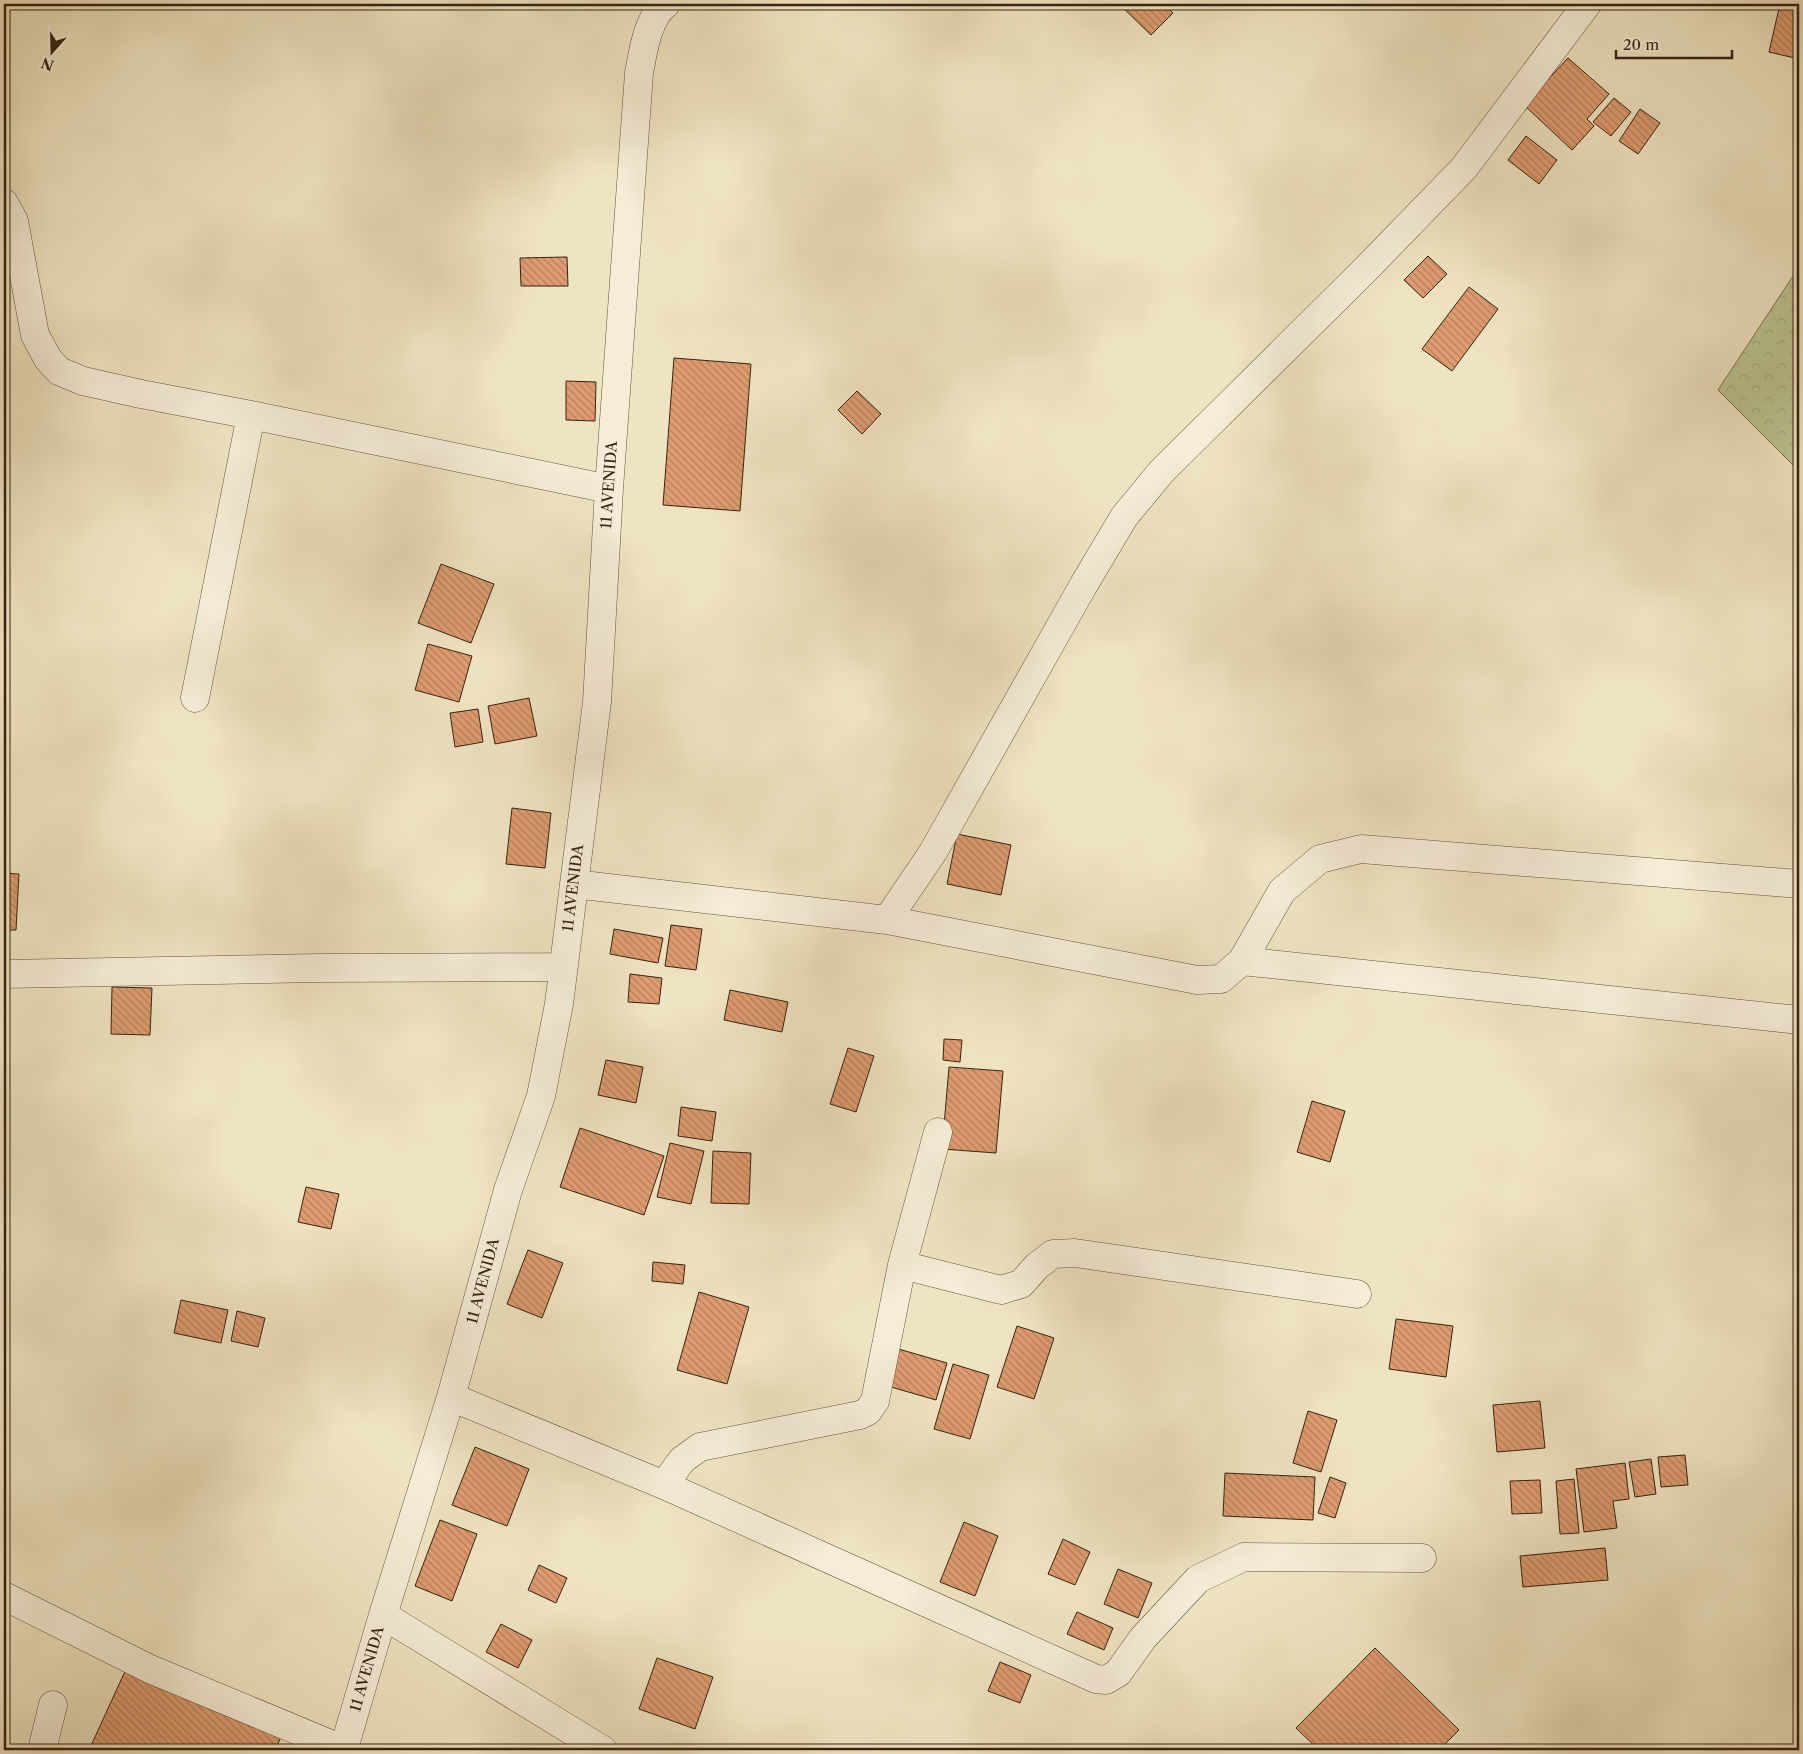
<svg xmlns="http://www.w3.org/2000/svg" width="1803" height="1754" font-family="'Libre Caslon Text',serif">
  <defs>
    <pattern id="forest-crowns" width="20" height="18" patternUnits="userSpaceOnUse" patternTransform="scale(1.25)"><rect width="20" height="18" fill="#bbc492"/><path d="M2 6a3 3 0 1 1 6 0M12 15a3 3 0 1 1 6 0" fill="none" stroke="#a1a87d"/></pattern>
    <pattern id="building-back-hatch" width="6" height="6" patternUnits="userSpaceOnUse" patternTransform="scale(1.25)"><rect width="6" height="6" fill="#df9c70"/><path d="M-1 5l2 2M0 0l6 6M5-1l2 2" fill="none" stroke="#b67f5b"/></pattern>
  </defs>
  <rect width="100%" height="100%" fill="#efe4c1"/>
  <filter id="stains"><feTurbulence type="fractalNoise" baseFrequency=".004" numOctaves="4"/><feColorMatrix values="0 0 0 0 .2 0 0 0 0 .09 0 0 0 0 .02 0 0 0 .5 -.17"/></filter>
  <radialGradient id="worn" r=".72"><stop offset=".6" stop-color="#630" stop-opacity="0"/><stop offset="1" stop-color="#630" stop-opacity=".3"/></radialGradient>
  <path fill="url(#forest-crowns)" stroke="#787352" d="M1799 267V471L1718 390Z"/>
  <path fill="url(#building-back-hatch)" stroke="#362212" d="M1119 4H1163L1173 13 1151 35Z
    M1780 4H1799V59L1769 52Z
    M1568 58 1609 94 1587 119 1594 126 1572 150 1524 105Z
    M1614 98 1631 112 1611 136 1593 122Z
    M1640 109 1660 123 1638 154 1619 141Z
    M1526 136 1557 160 1539 184 1508 160Z
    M1428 256 1447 274 1423 298 1404 280Z
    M567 257 568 286H521L520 258Z
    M1469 287 1498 309 1452 371 1422 349Z
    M674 358 751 364 740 511 663 505Z
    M566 381 596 382 595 421 566 420Z
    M857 391 881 414 862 434 838 410Z
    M441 564 494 584 471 643 418 623Z
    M428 644 472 656 459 702 415 690Z
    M529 698 537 736 495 744 488 706Z
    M478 709 483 742 455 747 450 713Z
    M512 808 551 813 545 868 506 864Z
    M957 834 1011 845 1001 895 947 884Z
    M4 873 19 874 16 930H4Z
    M671 925 702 929 696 970 665 966Z
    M614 929 663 938 658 963 610 954Z
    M630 974 662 978 659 1004 628 1002Z
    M112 987 152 988 150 1035 111 1034Z
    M730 990 788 1002 782 1032 724 1020Z
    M944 1039 962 1040 960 1062 943 1060Z
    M848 1048 874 1056 856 1112 830 1104Z
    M606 1060 643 1067 636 1103 598 1095Z
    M949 1067 1003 1071 996 1153 942 1149Z
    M1312 1101 1345 1111 1330 1162 1297 1152Z
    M681 1107 716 1112 712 1141 678 1136Z
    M580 1128 664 1156 644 1215 560 1187Z
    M670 1143 704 1151 691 1204 657 1197Z
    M713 1151 751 1153 749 1204 711 1203Z
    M306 1187 339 1194 331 1229 298 1222Z
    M528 1250 563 1263 542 1318 507 1304Z
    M653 1262 685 1265 683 1284 652 1281Z
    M699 1292 749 1307 727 1384 677 1370Z
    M181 1300 228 1310 221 1343 174 1333Z
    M237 1311 265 1318 258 1347 231 1341Z
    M1396 1319 1453 1326 1446 1377 1389 1369Z
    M1017 1326 1054 1338 1034 1399 997 1387Z
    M895 1348 947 1363 936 1400 884 1385Z
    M953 1364 989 1375 970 1439 934 1429Z
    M1540 1401 1545 1448 1497 1452 1493 1405Z
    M1308 1411 1337 1420 1321 1472 1293 1463Z
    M475 1447 529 1469 507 1526 452 1505Z
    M1685 1455 1688 1485 1661 1487 1658 1457Z
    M1651 1459 1656 1494 1635 1497 1629 1462Z
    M1625 1463 1629 1499 1613 1501 1617 1528 1584 1532 1576 1469Z
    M1225 1473 1315 1477 1313 1520 1223 1516Z
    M1330 1477 1346 1483 1335 1518 1318 1513Z
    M1574 1479 1579 1533 1560 1534 1556 1481Z
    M1540 1480 1542 1513 1512 1514 1510 1481Z
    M440 1520 477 1534 452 1601 415 1586Z
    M964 1522 998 1536 975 1596 940 1582Z
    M1063 1539 1090 1552 1075 1585 1048 1574Z
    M1605 1548 1608 1580 1523 1587 1520 1556Z
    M539 1565 567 1578 556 1603 528 1590Z
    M1118 1569 1152 1583 1138 1618 1104 1604Z
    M1077 1612 1113 1628 1104 1650 1067 1634Z
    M501 1624 532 1640 518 1668 486 1652Z
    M1375 1648 1459 1730 1439 1750H1319L1296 1728Z
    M657 1658 713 1677 695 1729 639 1709Z
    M1000 1662 1031 1675 1020 1703 988 1691Z
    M127 1667 281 1737 275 1750H89Z"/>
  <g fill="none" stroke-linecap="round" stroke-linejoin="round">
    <defs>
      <path id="minor" d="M4 203 14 221 35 335 48 359 59 371 83 381 141 394 251 415 609 489
        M195 698 251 415
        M574 884 887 920 1197 980 1221 979 1242 961 1282 891 1320 859 1361 849 1799 884
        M887 920 933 852 1083 586 1124 517 1162 471 1363 272 1464 168 1587 4
        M1242 961 1799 1020
        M4 974 318 968 563 967
        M902 1265 1001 1290 1021 1284 1037 1266 1053 1254 1075 1253 1357 1294
        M451 1397 664 1485 1096 1679 1106 1680 1118 1673 1143 1638 1198 1579 1244 1557 1422 1558
        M664 1485 682 1460 700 1447 860 1415 868 1411 875 1401 902 1265 938 1132
        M4 1596 150 1669 342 1749
        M383 1615 603 1750
        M42 1750 53 1705
        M342 1750 347 1738 383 1615 451 1397 508 1190 541 1096 559 1004 597 702 609 489 639 73C643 51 648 17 666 4"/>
    </defs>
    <use href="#minor" stroke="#64523e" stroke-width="29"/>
    <use href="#minor" stroke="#f5edd7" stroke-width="28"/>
  </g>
  <g text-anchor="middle" stroke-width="5" stroke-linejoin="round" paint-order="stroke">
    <g font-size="15" fill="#362212" stroke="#f5edd7">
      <text transform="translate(609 485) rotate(-86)" y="5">11 AVENIDA</text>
      <text transform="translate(573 888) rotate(-83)" y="5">11 AVENIDA</text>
      <text transform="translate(483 1281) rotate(-75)" y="5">11 AVENIDA</text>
      <text transform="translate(367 1669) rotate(-74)" y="5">11 AVENIDA</text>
    </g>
  </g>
  <rect width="1803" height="1754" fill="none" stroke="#efe4c1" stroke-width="20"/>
  <rect x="5" y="5" width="1793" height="1744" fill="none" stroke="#362212" stroke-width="2.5"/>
  <rect x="10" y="10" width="1783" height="1734" fill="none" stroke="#362212"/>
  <g transform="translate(52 52) rotate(200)" stroke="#f5edd7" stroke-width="4" paint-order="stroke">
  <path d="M0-4L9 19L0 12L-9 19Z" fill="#362212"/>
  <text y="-8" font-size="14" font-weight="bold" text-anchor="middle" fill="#362212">N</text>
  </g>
  <path d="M1616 50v8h116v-8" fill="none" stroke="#362212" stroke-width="2.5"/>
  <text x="1623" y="50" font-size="15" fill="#362212" stroke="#f5edd7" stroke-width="4" paint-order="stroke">20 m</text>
  <rect width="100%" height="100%" filter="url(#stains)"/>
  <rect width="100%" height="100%" fill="url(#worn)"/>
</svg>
